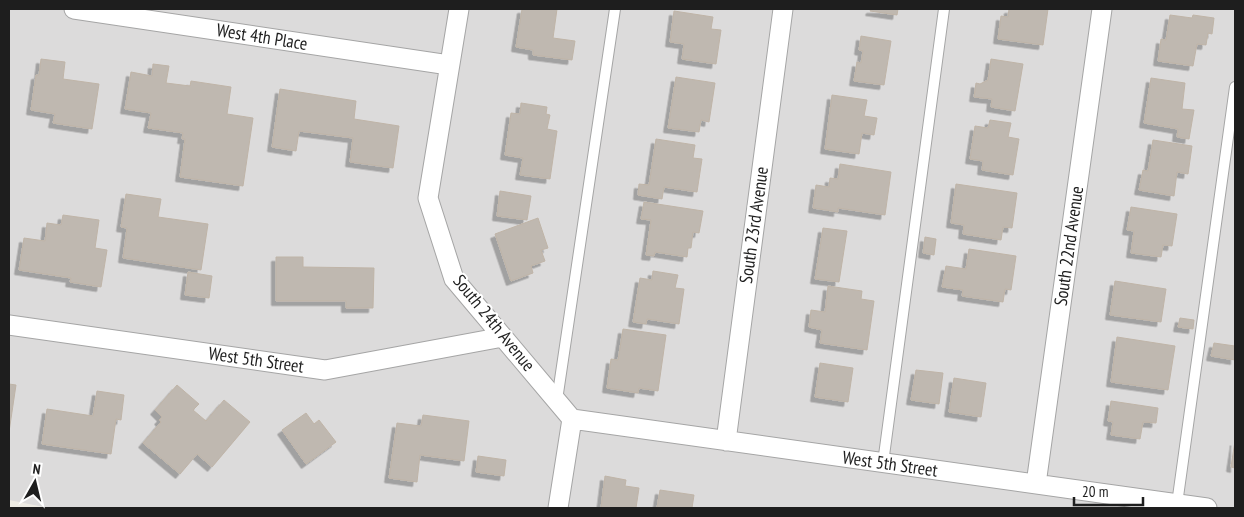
<svg xmlns="http://www.w3.org/2000/svg" width="1244" height="517" font-family="'PT Sans Narrow',sans-serif">
  <defs>
    <filter id="shadow"><feDropShadow dx="-4.5" dy="4.5" stdDeviation="0" flood-color="#0004"/></filter>
  </defs>
  <rect width="100%" height="100%" fill="#eeece4"/>
  <path fill="#dcdbdb" d="M9 9H1235V508H49L9 500Z"/>
  <path fill="#bfb8b0" stroke="#bfb4a7" filter="url(#shadow)" d="M522 9H557L553 38 575 41 572 60 533 55V50L516 47Z
    M871 9H898L897 15 870 11Z
    M1009 9H1048L1043 45 998 39 1001 16 1008 17Z
    M674 11 713 17 711 29 721 30 716 64 682 59 684 44 670 42Z
    M1170 15 1192 18 1193 15 1214 18 1212 34 1208 33 1206 45 1197 44 1193 66 1158 61 1161 39 1166 40Z
    M861 36 891 41 884 85 854 81 857 62 861 63 863 51 859 50Z
    M41 59 65 62 63 79 99 84 92 129 53 123 55 114 31 110 36 75H39Z
    M991 59 1023 64 1015 111 991 107 992 99 974 97 976 83 980 84 988 80Z
    M153 64 169 66 166 83 190 86 191 81 231 87 227 114 253 118 243 186 180 177 185 139H182L183 133 148 128 151 113 125 109 131 72 152 76Z
    M676 77 715 83 709 122 701 120 699 132 668 128Z
    M1151 78 1185 83 1182 109 1194 110 1189 139 1177 137 1178 129 1144 123Z
    M280 89 356 101 354 119 399 126 393 168 350 162 353 138 299 131 296 151 272 147Z
    M832 95 867 100 864 116 877 118 874 135 862 133 859 154 825 149Z
    M521 103 547 107 546 114 550 115 547 129 557 131 550 179 520 175 523 158 505 155 511 113 520 114Z
    M990 120 1011 123 1008 137 1019 139 1013 175 982 170 983 161 970 159 975 126 988 128Z
    M656 139 695 145 693 158 702 159 697 192 664 187 662 199 638 195 639 184 649 185Z
    M1153 140 1192 146 1188 174 1177 172 1174 196 1139 190 1143 170 1148 171Z
    M840 164 891 172 885 215 838 208V212L813 208 816 185 829 187 830 178 838 179Z
    M956 184 1017 193 1012 228 1003 227 1001 240 963 234 964 225 951 223Z
    M500 191 531 196 527 220 497 216Z
    M126 194 161 199 158 217 208 224 201 270 123 258 127 228 121 227Z
    M644 202 703 211 699 233 693 232 691 248H688L687 257 655 252 654 256 646 255 651 220 641 219Z
    M1131 207 1177 214 1172 246 1163 245 1161 257 1131 253 1134 231 1127 230Z
    M63 215 99 220 95 248 107 250 101 287 70 282 71 278 19 270 24 238 45 241 47 223 61 225Z
    M538 218 548 248 541 250 545 261 531 266 533 273 511 281 495 234Z
    M823 228 847 231 839 282 815 279Z
    M925 237 936 239 934 255 923 253Z
    M969 249 1016 256 1011 290 1005 289 1003 302 962 296 963 290 942 287 946 266 966 269Z
    M276 257H303V267L374 268 373 308H346V301H276Z
    M653 271 678 275 675 288 684 289 679 324 647 319 646 324 633 322 640 278 652 280Z
    M188 272 212 276 209 298 185 295Z
    M1115 281 1166 289 1161 322 1110 315Z
    M828 286 862 291 861 299 874 301 867 350 820 343 822 330 809 327 811 310 825 312Z
    M1180 318 1194 320 1193 329 1178 327Z
    M623 329 666 335 658 391 639 388 638 393 607 388 611 359 618 360Z
    M1117 337 1175 346 1168 390 1111 382Z
    M1214 343 1235 346V360L1211 356Z
    M820 363 853 368 848 402 815 397Z
    M916 370 943 373 939 404 911 400Z
    M954 378 986 383 981 417 949 412Z
    M9 384 16 385 9 432Z
    M177 385 199 404 193 410 206 421 224 400 250 422 212 467 197 454 180 474 143 443 161 422 159 420 162 417 155 410Z
    M97 391 124 395 121 420 116 419 111 454 42 444 47 409 93 416Z
    M1111 401 1158 408 1156 423 1143 422 1140 439 1111 435 1113 422 1108 421Z
    M306 413 314 424 319 420 336 442 306 464 282 430Z
    M423 415 469 421 464 461 420 455 417 482 389 478 397 423 421 426Z
    M1235 441V468L1231 467Z
    M478 456 506 460 504 476 476 472Z
    M605 476 626 480 625 486 639 488 636 508H601Z
    M660 490 694 495 692 508H657Z"/>
  <g fill="none" stroke-linecap="round" stroke-linejoin="round">
    <defs>
      <path id="service" d="M557 400 615 9
        M883 463 944 9
        M1177 504 1235 87"/>
      <path id="minor" d="M74 9 449 65
        M459 9 428 198 454 279 572 419 558 508
        M9 325 325 370 503 337
        M572 419 1207 508
        M726 441 783 9
        M1036 484 1102 9"/>
    </defs>
    <use href="#service" stroke="#a5a5a5" stroke-width="12"/>
    <use href="#minor" stroke="#a5a5a5" stroke-width="21"/>
    <use href="#service" stroke="#fff" stroke-width="10"/>
    <use href="#minor" stroke="#fff" stroke-width="19"/>
  </g>
  <g text-anchor="middle" stroke-width="4" stroke-linejoin="round" paint-order="stroke">
    <g font-size="18" fill="#1e1e1e" stroke="#fff">
      <text transform="translate(262 37) rotate(9)" y="6">West 4th Place</text>
      <text transform="translate(754 225) rotate(-82)" y="6">South 23rd Avenue</text>
      <text transform="translate(1069 246) rotate(-82)" y="6">South 22nd Avenue</text>
      <text transform="translate(494 323) rotate(51)" y="6">South 24th Avenue</text>
      <text transform="translate(256 360) rotate(8)" y="6">West 5th Street</text>
      <text transform="translate(890 464) rotate(8)" y="6">West 5th Street</text>
    </g>
  </g>
  <rect width="1244" height="517" fill="none" stroke="#1e1e1e" stroke-width="20"/>
  <g transform="translate(35 482) rotate(8)" stroke="#ffffff" stroke-width="4" paint-order="stroke">
  <path d="M0-4L9 19L0 12L-9 19Z" fill="#1e1e1e"/>
  <text y="-8" font-size="14" font-weight="bold" text-anchor="middle" fill="#1e1e1e">N</text>
  </g>
  <path d="M1074 497v8h69v-8" fill="none" stroke="#1e1e1e" stroke-width="2.5"/>
  <text x="1082" y="497" font-size="15" fill="#1e1e1e" stroke="#ffffff" stroke-width="4" paint-order="stroke">20 m</text>
</svg>
